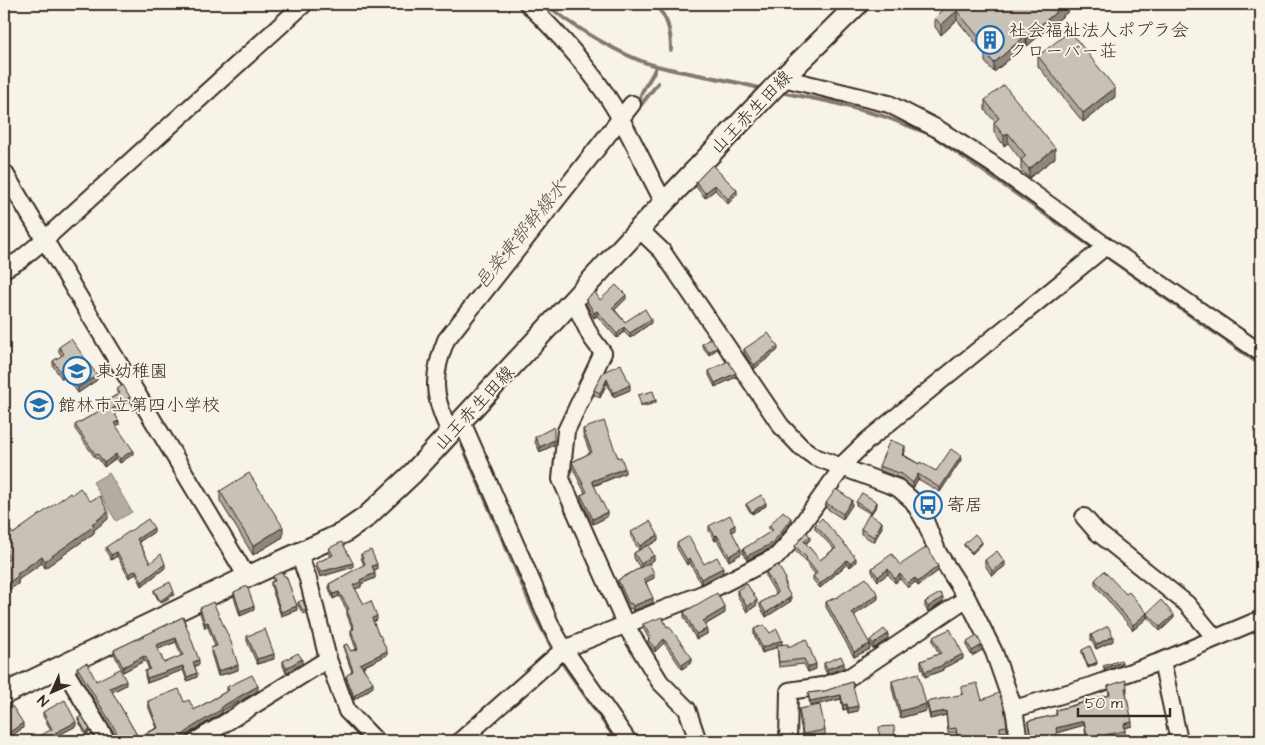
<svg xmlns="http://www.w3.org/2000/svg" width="1265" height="745" font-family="'Architects Daughter','Klee One',sans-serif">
  <rect width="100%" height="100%" fill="#f7f3e8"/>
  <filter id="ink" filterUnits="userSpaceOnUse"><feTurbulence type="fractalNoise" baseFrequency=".02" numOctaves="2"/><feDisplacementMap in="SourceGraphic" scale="10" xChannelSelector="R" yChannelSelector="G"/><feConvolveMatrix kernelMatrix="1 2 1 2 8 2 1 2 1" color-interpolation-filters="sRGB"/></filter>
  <g filter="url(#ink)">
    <path fill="#b4aca0" stroke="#84786c" d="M109 473 132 512 116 521 93 482Z"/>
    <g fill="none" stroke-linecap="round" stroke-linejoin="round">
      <path stroke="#84786c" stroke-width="4" d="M547 4C569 25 627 59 657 66 692 75 728 79 763 89
        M653 4C668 15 671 32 671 50
        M780 92 831 102 883 116 932 135 1095 249
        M640 103C638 91 653 79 656 66
        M637 110 658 83
        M1103 254 1261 365
        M460 440 535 615 552 648
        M563 664 617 741"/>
      <defs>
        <path id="minor" d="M528 4C559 34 589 67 612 104 630 133 644 165 660 195L665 201
          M783 78 889 104 938 129 991 163 1106 246 1261 353
          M4 172 247 577
          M639 229 662 251 781 426 801 447 815 457 898 488 913 501 926 523 938 553 967 598 994 652 1014 709 1019 741
          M4 269 20 260 44 240 304 4
          M573 300 591 337 603 353 566 431 561 479 626 626 660 682 687 709 698 741
          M462 422 552 628 564 649 628 741
          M451 434C433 398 431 377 446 340L632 104
          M1084 517 1097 532 1187 604 1215 638
          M299 554 308 579 328 659 347 711 376 741
          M1162 661 1179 741
          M67 664V674L107 741
          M1014 709 1091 686 1162 661 1261 619
          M196 741 328 659
          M460 741 564 649 705 593 777 556 787 545 839 472 841 466 868 440 1106 246
          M788 741 789 691 822 686 851 676 967 598"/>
        <path id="major" d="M4 694 247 577 326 541 343 533 365 518 412 474 639 229 783 78 858 4"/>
      </defs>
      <use href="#minor" stroke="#3b2a1e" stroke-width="20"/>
      <use href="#major" stroke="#3b2a1e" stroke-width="24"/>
      <use href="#minor" stroke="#f7f3e8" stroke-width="16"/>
      <use href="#major" stroke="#f7f3e8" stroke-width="20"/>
    </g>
    <path fill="#aca69d" stroke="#3b2a1e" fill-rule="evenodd" d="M943 4H1077L1027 46 1026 45 994 72 985 62V54L957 20 941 35 935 27V18L946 7Z
      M1038 56 1115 97 1083 122 1038 66Z
      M985 100 1055 158 1029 178 1021 170V160L1008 143 1004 146 994 132V123L995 122 985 110Z
      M712 165 737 195 728 204 715 190 705 198 696 187V182Z
      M586 299 600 300 626 299 615 310 625 322 651 323 630 338 624 332 617 338 597 316 594 318 586 304Z
      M702 344 717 349 709 355 702 346Z
      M59 347 97 380 78 393 66 376 62 379 53 366V361L62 356 59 352Z
      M744 349 778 350 754 369 744 353Z
      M709 371 736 377 715 387 709 375Z
      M603 372 630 390 613 397 607 383 600 398 594 395V390Z
      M117 389 130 401 114 412 119 425 116 426 133 454 120 463 116 458 104 467 98 458 96 459 75 429V425L96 413 98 411 97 407 118 394 117 393Z
      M583 429 618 458 625 473 594 486 607 517 593 524 581 500V495L585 493 572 467V462L590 453 583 434Z
      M535 437 554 445 540 452 535 442Z
      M905 451 904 455 919 464 936 471 961 460 940 492 918 479 913 488 902 479 879 470V466Z
      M220 491 283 537 253 555 220 501Z
      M71 495 90 501 108 519 94 530V533L45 568 42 563 18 580V584L4 593V563L6 561 4 558V523L13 534Z
      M856 502 877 505 871 514 856 505Z
      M826 503 852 505 843 519 826 508Z
      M746 504 766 506 752 514 746 506Z
      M791 522 779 539 771 548 747 560 743 553V549L771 532 769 530V526Z
      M815 525 856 562 850 567 847 564 820 588 813 580V576L815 574 806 563V561L795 551V546L810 540 806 544 820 560 834 549 815 529Z
      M709 526 735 530 732 532 741 554 729 561 717 540 715 541 709 531Z
      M882 527 874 542 861 534V529Z
      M154 532 139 542 150 563 165 568 142 586 136 574 129 578 117 556 111 560 106 551V547Z
      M631 532 658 540 648 546 654 560 649 563 654 578 646 582 653 603 633 611 631 608 629 609 618 584V580L640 568 634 558V553L639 550 631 537Z
      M677 543 704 564 723 573 701 584 690 563 687 565 677 548Z
      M964 544H982L972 554 964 546Z
      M329 548 353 567 320 577 316 567V563L331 556 329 553Z
      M361 554 377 569 374 570 375 578 361 584V587L355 589 364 604 377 620 373 622 387 655 363 667 373 687 354 700 346 680V676L352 672 344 650V645L351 651 356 649 351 635V630H353L347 615V610L339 596 333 599 329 588V584L364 565 361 558Z
      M985 560 1005 566 992 576 985 565Z
      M900 565 938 571 918 586 915 582 908 588 900 579 895 583 888 574 878 581 872 572V568Z
      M766 572 786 583V588L791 601 766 617 760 607V603L776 594 766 577Z
      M273 576 297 610 281 616 271 586V582L273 581Z
      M1095 580 1126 594 1147 618 1133 630 1095 585Z
      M154 590 174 595 160 603 154 592Z
      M737 590 757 605 747 612 737 595Z
      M234 592 254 610 240 616 234 597Z
      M836 598 878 599 854 615 870 649 854 657 826 607V602Z
      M298 602 306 612 303 614 298 605Z
      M925 602H943L928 612 925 607Z
      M200 608 238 670 218 676 211 653V648L215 646 208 627 205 628 200 613Z
      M684 612 725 613 705 625 707 634 696 639 684 617Z
      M1147 613 1174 618 1160 631 1147 617Z
      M183 617 199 665 195 666 197 677 187 681 183 670 147 683 145 676V671L149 670 146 662 144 661 123 672 114 654V650ZM176 642 181 656 164 663 158 649Z
      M643 624 667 627 692 662 682 669 664 643 655 652 648 644V640L649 639 643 628Z
      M754 629 770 633 782 645 788 647 816 669 808 672 804 664 779 667 777 647 762 653 754 634Z
      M1091 635 1113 641 1096 649 1091 640Z
      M247 636 274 659 257 664 247 641Z
      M933 637 963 659 943 668V670L925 677 921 666V661L939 654 933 642Z
      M888 639 873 649 870 645V640Z
      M967 642 982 650 972 656 967 647Z
      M1082 650 1097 664 1088 668 1082 653Z
      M283 661 302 664 286 673 283 666Z
      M824 663 844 668 827 674 824 668Z
      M77 667 96 681 126 685 112 692 138 737 157 728 148 706V701L184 702 194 710 227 691V687L258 691 222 711V713L191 732 181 741H116V736L77 672Z
      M892 681 926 711 900 718 892 688Z
      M852 682 858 711 848 713 847 709 843 710 841 699 810 706 808 693 825 691Z
      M1108 686 1127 688V692L1126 693 1132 726 1125 728V736L1106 740V741H1087L1084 725 1056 733 1058 741H1039V740L1031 741 1028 725V721L1056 715V710L1109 695Z
      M961 687 982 700 1007 726V731L1000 732 1001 741H957L956 732 948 733 946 715 930 719 927 706V702L962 695Z
      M799 709 825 730V735L803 739 799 714Z
      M4 711 23 728 7 739 4 733Z
      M43 712 76 726 57 736 51 730 43 716Z
      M78 718 90 732 86 735 78 720Z"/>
    <path fill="#8c877f" stroke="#3b2a1e" d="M1066 4H1077L1027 46V36Z
      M957 11V20L941 35V25Z
      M1026 35V45L994 72V63Z
      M1115 88V97L1083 122V113Z
      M1008 133V143L1004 146V136Z
      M1055 148V158L1029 178V169Z
      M715 185V190L705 198V193Z
      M737 190V195L728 204V199Z
      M626 295V299L612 313V308Z
      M597 311V316L594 318V313Z
      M651 319V323L630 338V333Z
      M624 327V332L617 338V334Z
      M778 346V350L754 369V365Z
      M717 347V349L709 355V352Z
      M66 371V376L62 379V374Z
      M736 373V377L715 387V383Z
      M97 375V380L78 393V388Z
      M607 379V383L600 398V393Z
      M630 385V390L613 397V393Z
      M130 397V401L112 413V409Z
      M656 400V403L641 407V405Z
      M119 421V425L114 427V423Z
      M554 440V445L540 452V447Z
      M905 446V451L902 459V455Z
      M133 450V454L120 463V459Z
      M116 454V458L104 467V463Z
      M961 456V460L940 492V488Z
      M625 468V473L592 486V481Z
      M918 474V479L913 488V483Z
      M852 500V505L843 519V514Z
      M877 502V505L871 514V512Z
      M766 503V506L752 514V512Z
      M108 512V519L94 530V533L45 568V561Z
      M607 512V517L593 524V519Z
      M791 518V522L779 539 771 548 747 560V556Z
      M882 522V527L874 542V537Z
      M735 525V530L730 533V528Z
      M283 527V537L253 555V546Z
      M154 528V532L137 543V539Z
      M658 535V540L640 551V546Z
      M717 535V540L715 541V536Z
      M810 536V540L804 545V541Z
      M982 542V544L972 554V552Z
      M741 549V554L729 561V556Z
      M117 552V556L111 560V555Z
      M654 555V560L641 569V564Z
      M42 556V563L18 580V584L4 593V586L17 574Z
      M690 558V563L687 565V560Z
      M856 558V562L850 567V563Z
      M847 560V564L820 588V584Z
      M1005 562V566L992 576V571Z
      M353 563V567L320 577V572Z
      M165 564V568L142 586V582Z
      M377 564V569L372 571V566Z
      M938 566V571L918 586V582Z
      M723 568V573L701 584V579Z
      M888 569V574L878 581V577Z
      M136 570V574L129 578V574Z
      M375 573V578L361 584V587L353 590V585L360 580Z
      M654 573V578L644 583V579Z
      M900 574V579L895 583V579Z
      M915 578V582L908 588V583Z
      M174 592V595L160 603V601Z
      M339 592V596L333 599V594Z
      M878 594V599L852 617V612Z
      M791 597V601L766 617V613Z
      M943 597V602L928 612V607Z
      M653 598V603L633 611V606Z
      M757 600V605L747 612V607Z
      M254 606V610L240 616V611Z
      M297 606V610L281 616V612Z
      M725 608V613L703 626V621Z
      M1147 613V618L1133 630V625Z
      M1174 615V618L1160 631V627Z
      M377 616V620L372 622V618Z
      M208 622V627L205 628V623Z
      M707 629V634L696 639V634Z
      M888 634V639L873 649V644Z
      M1113 636V641L1096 649V645Z
      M176 638V642L156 650V645Z
      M664 639V643L655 652V648Z
      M782 640V645L762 653V648Z
      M870 644V649L854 657V652Z
      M982 645V650L972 656V651Z
      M387 651V655L360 668V664Z
      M274 654V659L257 664V659Z
      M963 654V659L943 668V670L925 677V672Z
      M144 656V661L123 672V667Z
      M692 658V662L682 669V665Z
      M302 659V664L286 673V668Z
      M199 660V665L193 666V662Z
      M1097 662V664L1088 668V666Z
      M1122 662V665L1104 671V668Z
      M844 663V668L827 674V669Z
      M816 664V669L808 672V667Z
      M238 665V670L218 676V671Z
      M183 666V670L147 683V678Z
      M197 673V677L187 681V677Z
      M126 681V685L110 693V688Z
      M373 682V687L354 700V696Z
      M258 686V691L222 711V713L191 732 181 741H173L191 728 221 707Z
      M841 695V699L810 706V701Z
      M847 704V709L843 710V705Z
      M926 704V711L900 718V711Z
      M858 706V711L848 713V708Z
      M946 711V715L930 719V714Z
      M1084 721V725L1056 733V728Z
      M76 722V726L55 737V733Z
      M1132 722V726L1124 728V724Z
      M23 723V728L7 739V734Z
      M90 730V732L86 735V732Z"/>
    <path fill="#c8c1b6" stroke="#3b2a1e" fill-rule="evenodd" d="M949 4H1066L1027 36 1026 35 994 63 985 52 989 49 957 11 941 25 935 18Z
      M1070 31 1115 88 1083 113 1038 56Z
      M1004 85 1055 148 1029 169 1021 160 1026 156 1008 133 1004 136 994 123 999 118 985 100Z
      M712 165 737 190 728 199 715 185 705 193 696 182Z
      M616 285 626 295 612 308 625 322 645 309 651 319 630 333 624 327 617 334 597 311 594 313 586 299 595 292 600 300Z
      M768 333 778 346 754 365 744 349Z
      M711 338 717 347 709 352 702 344Z
      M71 339 97 375 78 388 66 371 62 374 53 361 64 354 59 347Z
      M728 361 736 373 715 383 709 371Z
      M621 364 630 385 613 393 607 379 600 393 594 390 603 372Z
      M123 385 130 397 112 409 119 421 114 423 133 450 120 459 116 454 104 463 98 454 96 455 75 425 96 413 99 410 97 407 120 393 117 389Z
      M653 391 656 400 641 405 638 395Z
      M604 421 618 458 621 457 625 468 592 481 607 512 593 519 581 495 587 492 572 462 592 452 583 429Z
      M554 427V440L540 447 535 437Z
      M890 440 905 446 902 455 919 464 920 462 936 471 951 449 961 456 940 488 918 474 913 483 902 474 879 466Z
      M249 473 283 527 253 546 220 491Z
      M80 488 90 501 100 496 108 512 92 524 94 526 45 561 42 556 17 574 18 576 4 586V563L10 558 4 551V523L13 534 70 493 71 495Z
      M836 489 852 500 843 514 826 503Z
      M862 493 877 502 871 512 856 502Z
      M761 495 766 503 752 512 746 504Z
      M783 511 791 518 779 535 771 544 747 556 743 549 773 530 769 526Z
      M869 514 882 522 874 537 861 529Z
      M730 515 735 525 730 528 741 549 729 556 717 535 715 536 709 526Z
      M822 518 856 558 850 563 847 560 820 584 813 576 817 573 806 559 807 558 795 546 806 532 810 536 804 541 820 560 836 548 815 525Z
      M148 519 154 528 137 539 150 563 161 554 165 564 142 582 136 570 129 574 117 552 111 555 106 547Z
      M650 521 658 535 640 546 631 532Z
      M975 534 982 542 972 552 964 544Z
      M689 536 704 564 717 557 723 568 701 579 690 558 687 560 677 543Z
      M342 542 353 563 320 572 316 563 333 555 329 548Z
      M648 545 654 555 641 564 634 553Z
      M927 547 938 566 918 582 915 578 908 583 900 574 895 579 888 569 878 577 872 568 892 554 900 565Z
      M371 550 377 564 372 566 375 573 360 580 361 582 353 585 364 604 371 601 377 616 372 618 379 636 380 635 387 651 360 664 373 682 354 696 346 676 353 671 344 645 347 644 351 651 358 649 351 630 354 629 347 610 349 609 339 592 333 594 329 584 365 564 361 554Z
      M997 551 1005 562 992 571 985 560Z
      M649 563 654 573 644 579 653 598 633 606 631 603 629 604 618 580Z
      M778 565 786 579 784 580 786 585 785 586 791 597 766 613 760 603 778 593 766 572Z
      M1104 571 1126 594 1129 592 1147 613 1133 625 1095 580Z
      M282 572 284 576H286L297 606 281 612 271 582 275 581 273 576Z
      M866 578 878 594 852 612 870 644 854 652 826 602 836 597V598Z
      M170 582 174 592 160 601 154 590Z
      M747 584 757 600 747 607 737 590Z
      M247 586 254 606 240 611 234 592Z
      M717 593 725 608 703 621 707 629 696 634 684 612Z
      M940 593 943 597 928 607 925 602Z
      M303 600 306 610 303 611 298 602Z
      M1161 600 1174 615 1160 627 1147 613Z
      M213 602 231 642 238 665 218 671 211 648 217 646 208 622 205 623 200 608Z
      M183 617 199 660 193 662 197 673 187 677 183 666 147 678 145 671 150 669 146 657 144 656 123 667 114 650ZM176 638 183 655 164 663 156 645Z
      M662 617 667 627 669 626 692 658 682 665 664 639 655 648 648 640 651 637 643 624Z
      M764 625 770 633 777 629 782 640 762 648 754 629Z
      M1108 626 1113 636 1096 645 1091 635Z
      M265 629 274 654 257 659 247 636Z
      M884 629 888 634 873 644 870 640Z
      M950 629 963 654 943 664V665L925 672 921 661 941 653 933 637Z
      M977 636 982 645 972 651 967 642Z
      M806 639 816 664 808 667 804 659 779 662 777 645 788 644V647Z
      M1090 646 1097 662 1088 666 1082 650Z
      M298 653 302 659 286 668 283 661Z
      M841 656 844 663 827 669 824 663Z
      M1121 660 1122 662 1104 668 1103 666Z
      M87 663 96 681 120 669 126 681 110 688 138 737 158 728 148 701 179 689 184 702 189 700 194 710 229 690 227 687 252 675 258 686 221 707 222 709 191 728 179 739 173 741H118L117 738 116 731 77 667Z
      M918 673 926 704 900 711 892 681Z
      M1126 680 1127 688H1125L1132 722 1124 724 1125 731 1105 735 1106 741H1088L1084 721 1056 728 1058 741H1039V735L1031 737 1028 721 1057 715 1056 710 1083 703V701L1110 695 1108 686Z
      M852 682 858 706 848 708 847 704 843 705 841 695 810 701 808 693 825 691Z
      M977 683 982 700 999 693 1004 707 1007 726 1000 727 1001 741H958L956 728 948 729 946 711 930 714 927 702 963 694 961 687Z
      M65 700 76 722 55 733 60 741H31L52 729 43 712Z
      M820 705 825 730 803 734 799 709Z
      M12 706 23 723 7 734 4 728V711Z
      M82 716 90 730 86 732 78 718Z
      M894 726 895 741H880L879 727Z
      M917 737 918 741H899Z"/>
  </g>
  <defs>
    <symbol id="building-ring" viewBox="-11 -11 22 22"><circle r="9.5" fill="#f7f3e8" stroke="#1f6fb2" stroke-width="1.5"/><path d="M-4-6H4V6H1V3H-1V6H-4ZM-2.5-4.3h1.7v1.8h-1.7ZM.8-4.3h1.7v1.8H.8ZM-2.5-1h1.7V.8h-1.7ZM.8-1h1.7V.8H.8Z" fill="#1f6fb2"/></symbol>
    <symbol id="school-ring" viewBox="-11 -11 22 22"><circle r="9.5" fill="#f7f3e8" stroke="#1f6fb2" stroke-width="1.5"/><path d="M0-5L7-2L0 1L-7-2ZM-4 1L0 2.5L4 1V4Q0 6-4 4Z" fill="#1f6fb2"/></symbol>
    <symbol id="bus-ring" viewBox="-11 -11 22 22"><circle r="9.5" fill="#f7f3e8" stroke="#1f6fb2" stroke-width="1.5"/><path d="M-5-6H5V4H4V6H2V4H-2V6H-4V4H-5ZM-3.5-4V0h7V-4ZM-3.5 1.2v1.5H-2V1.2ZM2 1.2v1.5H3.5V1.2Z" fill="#1f6fb2"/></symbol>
  </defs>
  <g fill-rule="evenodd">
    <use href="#building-ring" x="974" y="24" width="32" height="32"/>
    <use href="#school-ring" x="61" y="355" width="32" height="32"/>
    <use href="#school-ring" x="23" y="389" width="32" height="32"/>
    <use href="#bus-ring" x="912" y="489" width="32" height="32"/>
  </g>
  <g text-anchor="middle" stroke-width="4" stroke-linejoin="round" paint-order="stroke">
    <g font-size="18" fill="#3b2a1e" stroke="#f7f3e8" text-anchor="start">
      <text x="1009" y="36">社会福祉法人ポプラ会<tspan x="1009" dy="21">クローバー荘</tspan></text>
      <text x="96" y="377">東幼稚園</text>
      <text x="58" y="411">館林市立第四小学校</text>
      <text x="947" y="511">寄居</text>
    </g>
    <g font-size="18" fill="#3b2a1e" stroke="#f7f3e8">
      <text transform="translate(751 112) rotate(-46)" y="6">山王赤生田線</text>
      <text transform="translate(474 408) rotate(-47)" y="6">山王赤生田線</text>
    </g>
    <g font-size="19" font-style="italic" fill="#5f5145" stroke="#f7f3e8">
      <text transform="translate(520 234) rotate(-51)" y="7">邑楽東部幹線水</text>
    </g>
  </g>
  <rect width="1265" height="745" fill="none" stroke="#f7f3e8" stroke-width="20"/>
  <rect x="10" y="10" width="1245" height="725" fill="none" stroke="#3b2a1e" stroke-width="2" filter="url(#ink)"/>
  <g transform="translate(52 692) rotate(225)" stroke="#f7f3e8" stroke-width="4" paint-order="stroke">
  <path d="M0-4L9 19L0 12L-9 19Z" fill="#3b2a1e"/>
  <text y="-8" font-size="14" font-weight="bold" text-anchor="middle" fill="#3b2a1e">N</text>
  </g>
  <path d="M1078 708v8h92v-8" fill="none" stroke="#3b2a1e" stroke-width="2.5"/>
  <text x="1085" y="708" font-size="15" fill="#3b2a1e" stroke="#f7f3e8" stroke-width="4" paint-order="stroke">50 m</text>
</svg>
